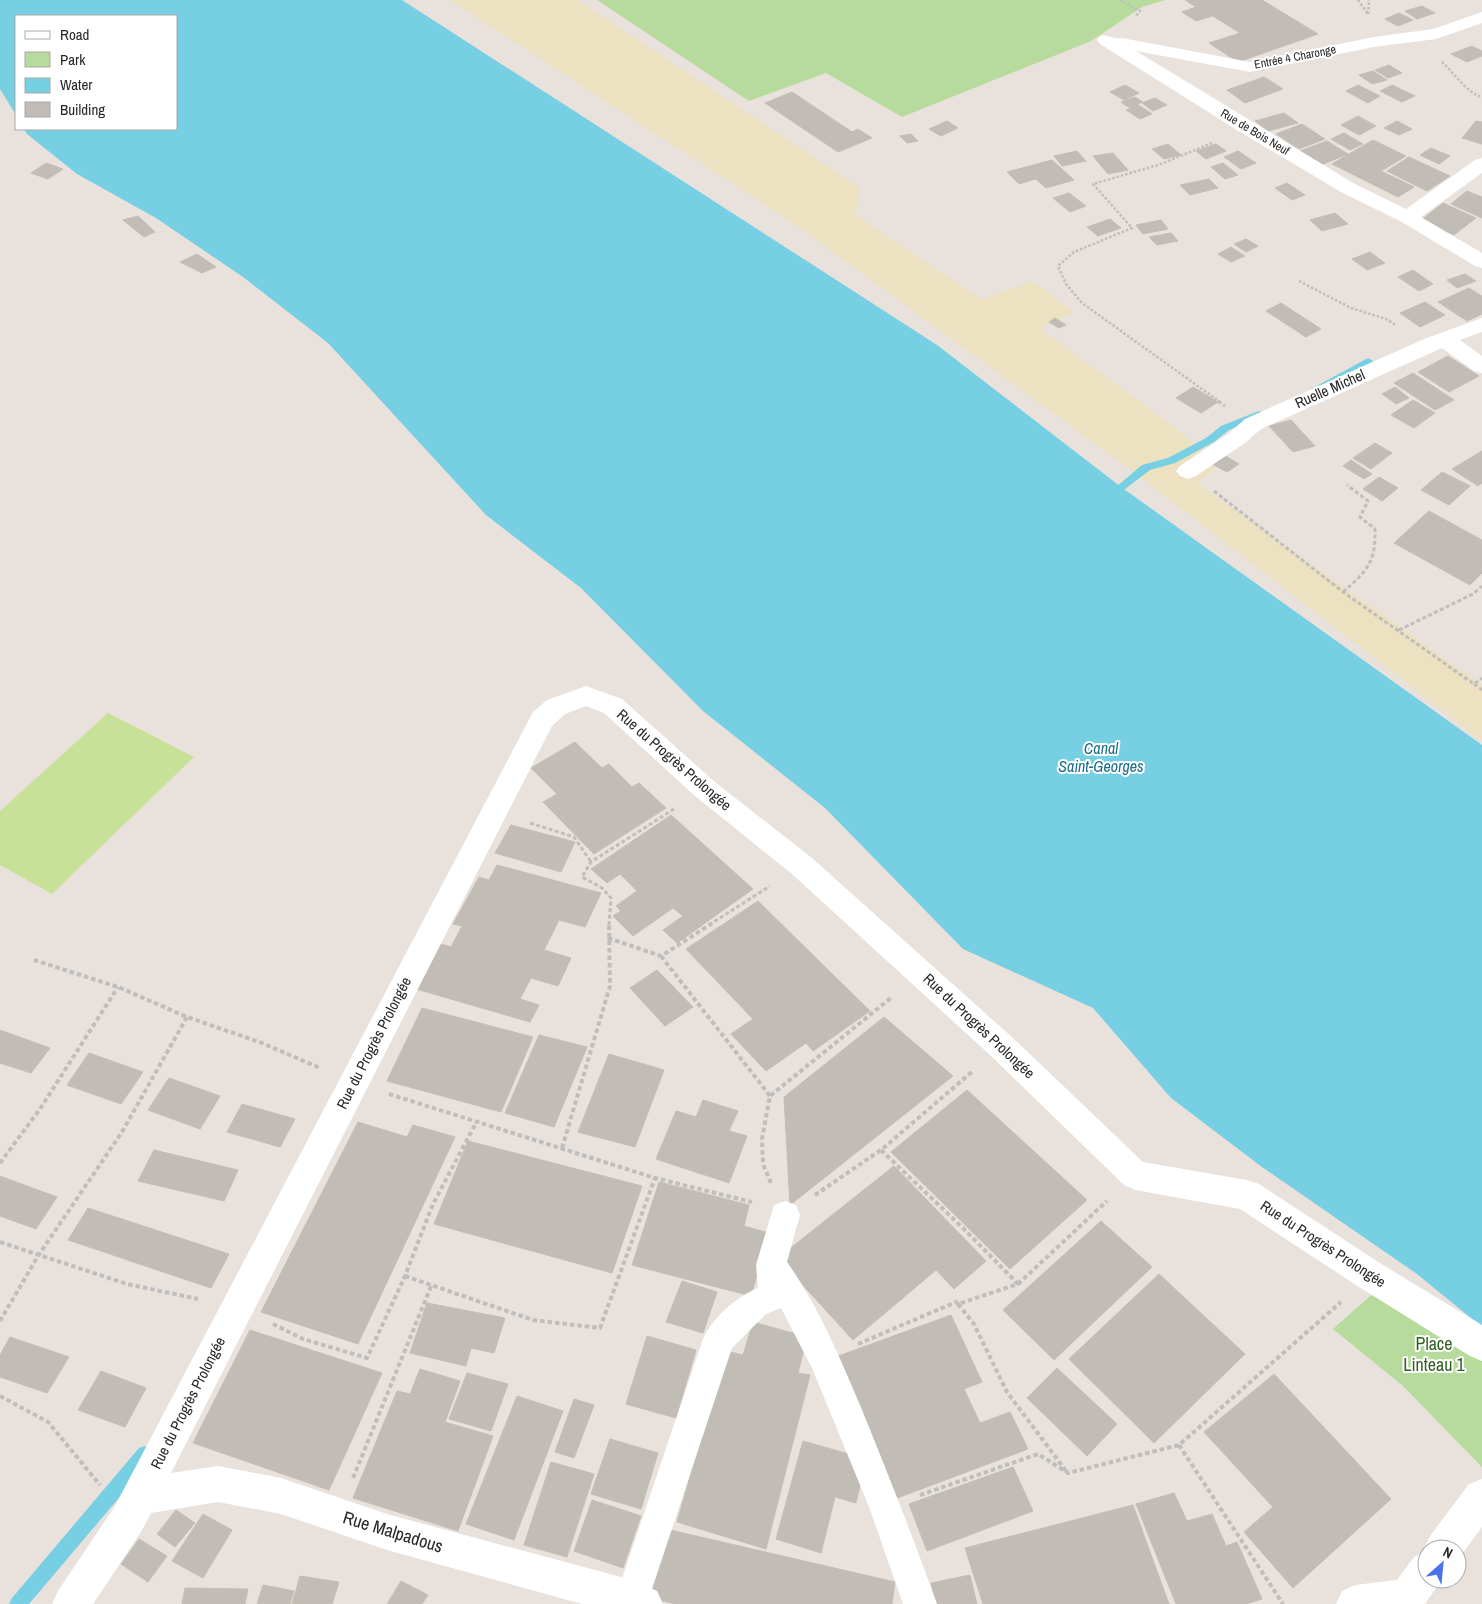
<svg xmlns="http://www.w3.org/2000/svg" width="1482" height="1604" font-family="'Archivo Narrow',sans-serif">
  <rect width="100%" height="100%" fill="#e9e1db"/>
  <path fill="#b7db9c" d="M597 0H1165L1142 7 1091 41 902 117 826 73 749 101Z
    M1395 1274 1482 1336V1467L1403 1386 1333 1329Z"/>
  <path fill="#ece1c0" d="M450 0H577L860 188 855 215 982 300 1032 281 1074 312 1040 329 1158 415 1221 464 1197 483 1482 685V741L1139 476 800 228Z"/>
  <path fill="#c8e198" d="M108 713 194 757 52 894 0 865V811Z"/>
  <path fill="#76cfe2" d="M0 0H402L937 345 1121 487 1482 745V1327L1417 1274 1262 1167 1171 1098 1093 1008 963 949 825 808 703 711 581 588 486 515 328 343 243 277 156 218 77 174 27 134 24 129H176V16H16V115L0 89Z"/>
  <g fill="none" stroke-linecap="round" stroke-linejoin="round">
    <path fill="#76cfe2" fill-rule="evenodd" d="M1368 358 1373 361 1372 363 1320 391 1316 392 1311 389Z
      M1259 411 1264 414 1263 416 1229 430 1214 442 1175 463 1150 470 1125 489 1121 491 1116 487 1142 465 1168 458 1206 438 1221 426Z
      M145 1446 151 1448 153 1454 151 1460 29 1604H9L12 1598 139 1448Z"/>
  </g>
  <path fill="#c1bdb6" stroke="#c4bdb5" d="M1185 0H1262L1318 34 1238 62 1209 43 1240 33 1213 16 1196 21 1182 12 1196 7Z
    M1422 6 1435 13 1417 19 1405 11Z
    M1399 13 1413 20 1398 26 1385 19Z
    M1472 46 1482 51V56L1467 62 1451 54Z
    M1389 65 1402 73 1388 78 1375 70Z
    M1373 71 1387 80 1372 84 1359 75Z
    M1264 77 1283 89 1245 103 1227 90Z
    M1125 85 1139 93 1124 100 1110 92Z
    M1358 85 1380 96 1368 103 1346 91Z
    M1392 85 1415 96 1402 102 1380 91Z
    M792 92 852 132 858 129 872 138 838 152 765 103Z
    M1135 97 1143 102 1137 104 1152 114 1140 119 1126 110 1131 109 1121 102Z
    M1155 98 1167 105 1153 111 1142 103Z
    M1284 113 1298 123 1268 131 1255 121Z
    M1358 116 1376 126 1359 135 1341 125Z
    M947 121 958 128 941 136 929 129Z
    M1397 121 1412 129 1399 135 1384 128Z
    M1476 121 1482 122V144L1462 138Z
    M1302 124 1325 139 1299 149 1276 134Z
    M1344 133 1363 144 1350 150 1331 139Z
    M911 134 918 141 907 143 900 136Z
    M1373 140 1406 156 1381 171 1414 187 1398 197 1332 164Z
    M1327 141 1348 154 1321 165 1300 151Z
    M1168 144 1181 155 1164 159 1152 149Z
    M1216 144 1226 151 1206 159 1196 151Z
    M1431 148 1450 156 1439 164 1420 155Z
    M1077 151 1086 161 1062 166 1054 156Z
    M1238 151 1256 163 1241 169 1224 157Z
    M1113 153 1128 170 1108 174 1093 156Z
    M1409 157 1450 176 1427 191 1387 171Z
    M1052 160 1074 180 1046 188 1036 179 1019 184 1007 172Z
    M46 163 63 169 48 179 31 173Z
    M1223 163 1238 175 1225 179 1211 167Z
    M1209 179 1218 188 1190 195 1180 185Z
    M1287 183 1305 195 1292 200 1275 188Z
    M1467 191 1482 197V218L1451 204Z
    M1069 193 1086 206 1070 212 1053 198Z
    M1443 203 1476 218 1454 235 1420 221Z
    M1335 213 1348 224 1322 231 1310 220Z
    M138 216 155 232 144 237 123 220Z
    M1110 219 1121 228 1098 236 1087 227Z
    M1161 220 1168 229 1143 234 1136 225Z
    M1171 233 1178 241 1157 245 1149 237Z
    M1246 239 1258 246 1246 252 1234 244Z
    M1231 247 1245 256 1231 262 1218 254Z
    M1370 252 1385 263 1367 270 1352 259Z
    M197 254 216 267 202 273 180 262Z
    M1413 270 1433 284 1419 291 1398 277Z
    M1465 274 1476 281 1457 288 1447 280Z
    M1469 288 1482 296V314L1467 321 1438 302Z
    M1425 302 1445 315 1420 327 1400 313Z
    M1281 303 1321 329 1306 337 1266 311Z
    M1055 318 1066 325 1059 328 1049 322Z
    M1448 356 1479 376 1449 392 1418 372Z
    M1413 373 1454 400 1435 410 1394 383Z
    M1193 387 1218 402 1201 413 1176 398Z
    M1395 387 1409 398 1396 404 1382 394Z
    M1413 400 1435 413 1414 428 1391 415Z
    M1291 420 1315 446 1293 452 1269 426Z
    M1375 443 1392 453 1371 469 1353 458Z
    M1482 451V483L1478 486 1452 469Z
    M1224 455 1239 464 1227 472 1212 464Z
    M1351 460 1372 474 1364 479 1343 466Z
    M1442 472 1470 486 1449 505 1421 490Z
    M1379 477 1398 488 1382 501 1363 489Z
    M1429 511 1482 540V573L1470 585 1394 543Z
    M575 742 602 768 609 764 632 787 639 783 666 808 594 854 543 802 557 794 531 768Z
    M671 815 753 889 677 943 663 930 683 916 673 908 633 936 613 916 621 911 616 906 637 891 620 874 607 883 591 869Z
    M511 825 575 842 561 872 495 853Z
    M497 865 601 893 585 927 559 920 544 950 571 958 558 986 531 978 520 999 539 1005 530 1022 416 989 441 944 451 947 462 926 453 924 479 877 489 880Z
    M758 901 870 1011 813 1051 806 1043 766 1071 731 1034 753 1019 686 949Z
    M657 970 693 1007 665 1026 630 988Z
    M422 1008 533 1037 501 1112 387 1081Z
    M884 1017 953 1076 790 1205 784 1097Z
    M0 1030 50 1048 31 1073 0 1063Z
    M539 1035 587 1047 554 1127 505 1113Z
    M89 1053 143 1072 121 1104 67 1085Z
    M609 1054 664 1070 635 1147 578 1132Z
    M169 1078 220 1096 200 1129 148 1110Z
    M967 1090 1087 1200 1010 1269 891 1152Z
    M703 1100 738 1111 729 1131 747 1136 729 1183 656 1159 676 1111 696 1117Z
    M242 1104 295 1119 280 1147 227 1132Z
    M358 1122 407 1137 413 1125 455 1137 358 1344 261 1312Z
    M468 1141 642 1186 612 1273 434 1224Z
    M154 1150 238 1170 224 1201 138 1181Z
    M894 1166 986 1261 954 1289 936 1270 853 1340 778 1258Z
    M0 1176 57 1197 36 1229 0 1216Z
    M659 1182 749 1205 744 1226 769 1233 751 1296 632 1265Z
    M88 1208 229 1254 211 1288 68 1240Z
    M1101 1221 1152 1267 1054 1360 1003 1310Z
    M1159 1274 1245 1354 1154 1443 1069 1359Z
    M682 1281 717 1292 703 1333 666 1322Z
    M427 1303 505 1318 494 1353 471 1348 466 1366 410 1353Z
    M951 1315 982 1382 964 1389 980 1423 1010 1412 1028 1449 892 1500 833 1358Z
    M753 1322 807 1337 798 1373 810 1375 766 1549 677 1522 726 1351 743 1355Z
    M250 1330 382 1373 329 1490 193 1443Z
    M647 1336 696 1350 676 1418 626 1404Z
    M10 1337 69 1357 47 1393 0 1377V1355Z
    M1057 1368 1117 1424 1087 1456 1027 1398Z
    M420 1369 460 1381 445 1422 493 1436 458 1531 353 1498 397 1391 410 1394Z
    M101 1371 146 1388 125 1427 78 1410Z
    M467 1373 508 1384 491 1431 449 1419Z
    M1274 1374 1391 1499 1293 1588 1244 1532 1273 1507 1204 1432Z
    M517 1396 563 1411 514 1540 466 1524Z
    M574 1399 594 1405 574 1458 555 1452Z
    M610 1439 658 1453 641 1509 591 1494Z
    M803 1441 866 1459 856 1503 835 1497 821 1553 776 1539Z
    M551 1462 594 1474 567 1557 524 1545Z
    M1013 1467 1033 1511 927 1551 909 1504Z
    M1174 1493 1187 1521 1212 1514 1226 1546 1237 1542 1262 1599 1246 1604H1176L1136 1504Z
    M592 1500 641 1516 623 1568 574 1551Z
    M1133 1505 1169 1604H983L965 1548Z
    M176 1510 195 1523 175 1547 157 1534Z
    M203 1514 232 1530 203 1578 172 1561Z
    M666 1529 895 1582 892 1604H676L650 1598Z
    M139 1539 167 1556 148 1582 121 1564Z
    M970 1575 977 1604H936L931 1583Z
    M300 1576 339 1582 332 1604H292Z
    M401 1581 428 1595 422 1604H387Z
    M263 1585 294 1591 290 1604H257Z
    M185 1588 248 1589 245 1604H182Z"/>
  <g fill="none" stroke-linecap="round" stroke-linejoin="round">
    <path stroke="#bebebe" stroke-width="2.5" stroke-dasharray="2.5 2" stroke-linecap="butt" d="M1119 0 1140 11 1135 17
      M1358 0 1368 14
      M1368 14 1369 0
      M1442 62C1454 73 1467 93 1482 97
      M1212 143 1161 164 1093 184 1132 228 1074 252 1058 266 1066 284 1082 303 1220 402
      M1299 281 1351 308 1386 319 1396 325"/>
    <path stroke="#bebebe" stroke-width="3" stroke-dasharray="4 2.5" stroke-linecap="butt" d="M1218 401 1225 406
      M1214 491 1343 592 1474 684 1482 678
      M1343 592C1367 571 1376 562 1375 529L1360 517 1368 501 1347 485
      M1399 630 1473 594 1482 586
      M1474 684 1482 690
      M530 823 574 837 591 862
      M609 925 611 898 602 888 582 877 591 862 674 809
      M709 925 770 886"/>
    <path stroke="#bebebe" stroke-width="4" stroke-dasharray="4.5 3" stroke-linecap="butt" d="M608 938 661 956 711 924
      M661 956 770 1096
      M34 960 118 987 187 1017 262 1043 320 1068
      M389 1094 655 1178 752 1202
      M562 1148 610 986 609 924
      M881 1150 963 1228 1018 1284 958 1304 974 1324 1007 1392 1066 1471
      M0 1163 40 1109 118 987
      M771 1183 763 1164 762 1139 770 1096 892 997
      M815 1195 881 1150 973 1071
      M0 1242 127 1284 198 1299
      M405 1276 533 1320 600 1328 655 1178
      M1018 1284 1107 1201
      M0 1321 38 1256 122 1132 187 1017
      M273 1324 303 1339 367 1358 405 1276 433 1204 476 1123
      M858 1344 956 1302 958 1304
      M0 1396 48 1422 100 1485
      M1179 1445 1283 1604
      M353 1478 432 1284
      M920 1495 1038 1454 1068 1473 1179 1445 1341 1302"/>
    <path fill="#fff" fill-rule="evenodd" d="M785 1201 796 1205 800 1215 787 1262C818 1305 839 1356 860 1405 887 1471 913 1537 937 1604H903L869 1507 812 1368 781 1308 766 1314 732 1348 647 1604H617L615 1599 703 1339C712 1318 737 1296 758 1288L756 1265 774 1205Z"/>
    <path fill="#fff" fill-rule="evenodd" d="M1482 12V23L1436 39 1374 47 1250 72 1136 51 1355 184 1406 209 1475 160 1482 158V173L1421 217 1482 253V268L1475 266 1400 221 1341 192 1240 132 1100 44 1097 40 1100 36C1108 34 1114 40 1122 38L1250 62 1374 37 1433 29Z
      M1482 318V332L1460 340 1482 356V373L1474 371 1442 348 1261 429 1245 443 1196 476 1188 479 1180 476 1176 471 1180 466 1229 433 1245 419 1424 339Z
      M586 686 622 699 715 782 812 858 1013 1038 1143 1162 1247 1180 1259 1184 1383 1265 1482 1325V1361L1470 1356 1359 1287 1240 1209 1135 1190 1124 1185 991 1056 792 874 695 796 604 713 586 706 565 714 552 726 171 1473 218 1466 281 1478 387 1514 632 1580 657 1591 663 1604H582L387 1550 281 1514 218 1502 151 1513 141 1532 93 1604H52L58 1591 115 1506 533 712 547 700Z
      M1482 1479V1527L1457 1561V1549H1427V1579H1442L1425 1604H1336L1342 1591 1355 1585 1397 1580 1414 1557 1426 1552 1424 1549 1430 1536 1469 1484Z"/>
  </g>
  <g text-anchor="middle" stroke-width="4" stroke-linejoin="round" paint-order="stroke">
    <g font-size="12" fill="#282828" stroke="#fff">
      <text transform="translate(1295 57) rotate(-11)" y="4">Entrée 4 Charonge</text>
      <text transform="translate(1255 132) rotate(31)" y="4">Rue de Bois Neuf</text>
    </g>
    <g font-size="15" fill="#282828" stroke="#fff">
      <text transform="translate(1330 389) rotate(-24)" y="5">Ruelle Michel</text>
      <text transform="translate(674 760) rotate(41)" y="5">Rue du Progrès Prolongée</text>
      <text transform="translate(979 1026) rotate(43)" y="5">Rue du Progrès Prolongée</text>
      <text transform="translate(374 1043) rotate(-63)" y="5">Rue du Progrès Prolongée</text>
      <text transform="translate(1323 1244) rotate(33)" y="5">Rue du Progrès Prolongée</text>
      <text transform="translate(188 1403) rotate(-63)" y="5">Rue du Progrès Prolongée</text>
    </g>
    <g font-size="16" font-style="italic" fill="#196d8a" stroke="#fff">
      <text x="1101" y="754">Canal<tspan x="1101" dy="18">Saint-Georges</tspan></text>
    </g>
    <g font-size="18" fill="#325d20" stroke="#fff">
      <text x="1434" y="1350">Place<tspan x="1434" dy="21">Linteau 1</tspan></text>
    </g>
    <g font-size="18" fill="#282828" stroke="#fff">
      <text transform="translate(393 1532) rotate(17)" y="6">Rue Malpadous</text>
    </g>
  </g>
  <rect x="15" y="15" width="162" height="115" fill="#ffffff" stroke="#a9a9a9"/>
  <rect x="25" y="31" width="25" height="8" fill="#ffffff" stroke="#a9a9a9"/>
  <text x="60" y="40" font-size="15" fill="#282828">Road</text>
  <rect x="25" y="52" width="25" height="15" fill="#b7db9c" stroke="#a9a9a9"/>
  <text x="60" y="65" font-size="15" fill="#282828">Park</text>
  <rect x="25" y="78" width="25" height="15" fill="#76cfe2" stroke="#a9a9a9"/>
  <text x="60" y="90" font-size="15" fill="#282828">Water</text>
  <rect x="25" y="102" width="25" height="15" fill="#c1bdb6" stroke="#a9a9a9"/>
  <text x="60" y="115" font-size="15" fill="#282828">Building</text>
  <g transform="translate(1442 1564) rotate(27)"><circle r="24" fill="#ffffff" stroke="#a9a9a9"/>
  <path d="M0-4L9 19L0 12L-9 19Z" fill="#4974e8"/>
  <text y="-8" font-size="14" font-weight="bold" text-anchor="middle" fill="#282828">N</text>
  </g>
</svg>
